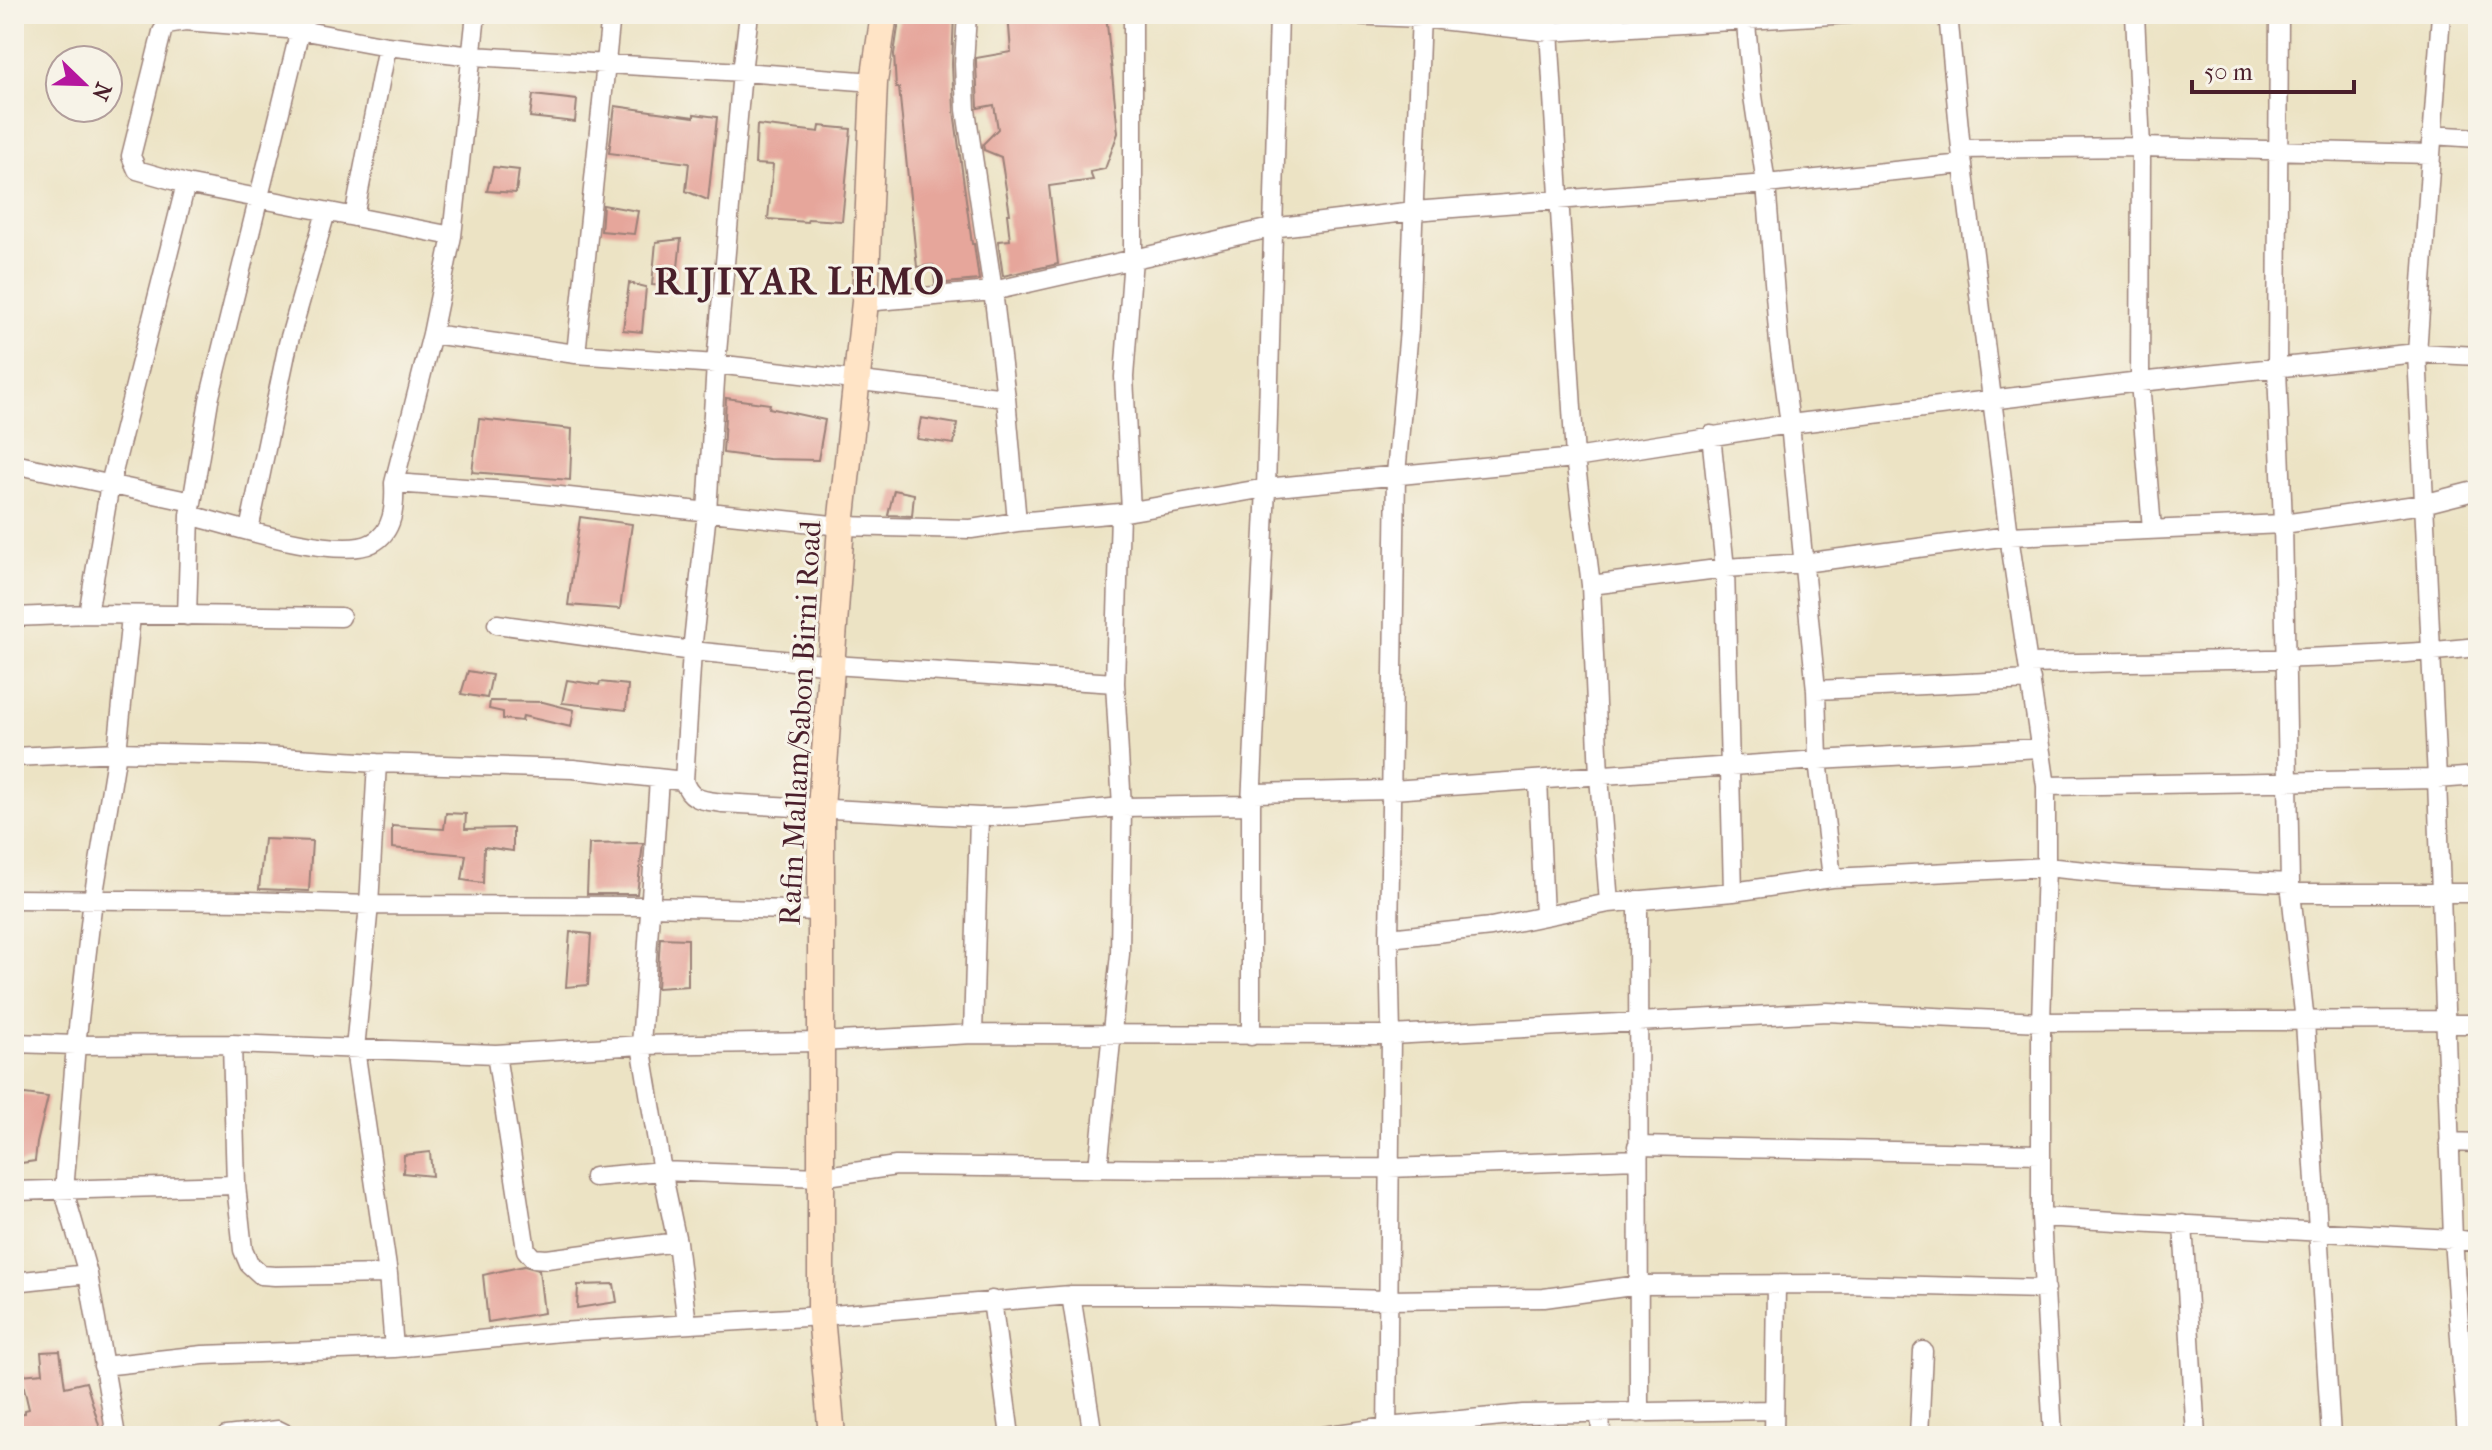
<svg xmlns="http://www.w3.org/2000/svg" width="2492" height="1450" font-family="'IM FELL French Canon',serif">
  <rect width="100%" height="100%" fill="#f7f3e8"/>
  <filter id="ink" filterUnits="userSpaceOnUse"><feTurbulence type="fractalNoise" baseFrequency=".0125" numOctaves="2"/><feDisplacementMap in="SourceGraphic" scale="16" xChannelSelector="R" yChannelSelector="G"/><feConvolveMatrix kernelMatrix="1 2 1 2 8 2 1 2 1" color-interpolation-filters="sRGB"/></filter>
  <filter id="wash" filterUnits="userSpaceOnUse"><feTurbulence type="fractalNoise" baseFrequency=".006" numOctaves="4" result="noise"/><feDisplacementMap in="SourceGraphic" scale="32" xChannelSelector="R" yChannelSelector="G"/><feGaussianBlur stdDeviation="1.8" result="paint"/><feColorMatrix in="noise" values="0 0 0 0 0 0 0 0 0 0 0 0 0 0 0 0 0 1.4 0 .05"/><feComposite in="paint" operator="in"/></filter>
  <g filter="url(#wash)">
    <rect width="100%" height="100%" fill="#ece3c4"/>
    <g id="blocks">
      <path fill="#e6a69b" d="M900 14H954L952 64 954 111 972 244H974L979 280 935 284 933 265 917 267 899 88H896L894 54Z
        M1008 14H1106L1118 133 1105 169 1090 172 1093 180 1049 186 1058 264 1003 276 998 241 1010 240 1007 214H1010L1001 157 984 150 983 144 998 129 994 105 978 108 976 64V58L1011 52Z
        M533 95 577 100 575 122 530 117Z
        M615 106 694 117V114L717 117 708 200 686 191 689 163 609 153Z
        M757 125 819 132 820 126 851 129 842 221 808 219 807 222 768 219 773 165 755 164Z
        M493 167 519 170 516 193 487 191Z
        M603 205 638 211 634 234 601 231Z
        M681 239 676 286 652 285 656 242Z
        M629 283 646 287 642 332 623 330Z
        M726 398 770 404 769 408 825 420 818 460 769 459 723 453Z
        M921 418 957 424 954 444 917 439Z
        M479 419 572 429 570 480 472 472Z
        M894 490 914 494 912 516 888 515Z
        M580 517 632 524 620 609 568 605Z
        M468 671 492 675 487 698 461 694Z
        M567 680 599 685 600 682 628 685 626 710 562 703Z
        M490 701 543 702 574 710 571 727 523 716 522 721 503 719V712L489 709Z
        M446 813 466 814 465 829 513 828V851L484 847 483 883 462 880 466 855 392 848V826L444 829Z
        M264 839 312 841 309 891 259 889Z
        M643 843 637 894H587L589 844Z
        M570 932 591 934 588 985 566 987Z
        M660 938 688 939V986L657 988Z
        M25 1094 48 1097 37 1143 35 1161 14 1164 17 1134 14 1135V1095Z
        M430 1152 432 1176 403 1173 404 1155Z
        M524 1266 539 1270 544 1313 488 1322 483 1275Z
        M614 1284 617 1302 577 1308 578 1285Z
        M60 1351 65 1387 86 1382 101 1432 74 1436H14V1414L25 1413V1410L29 1409 21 1375 43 1373 41 1352Z"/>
    </g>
  </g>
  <g filter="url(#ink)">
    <use href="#blocks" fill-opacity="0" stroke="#9b8178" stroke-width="2"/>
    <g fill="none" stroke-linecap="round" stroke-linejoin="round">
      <defs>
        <path id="street" d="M749 14 742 72 716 364 707 512 692 651 684 781C690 801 704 800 722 803L979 817 1028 816 1122 807 1251 805
          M967 14 964 64 966 110 993 291 1006 398 1017 522
          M1325 14 1421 18 1549 32 1849 14
          M1548 14 1575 458 1591 585 1599 776 1609 903
          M1745 14 1753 96 1766 184 1779 343 1790 424 1816 690 1818 760 1832 878
          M1948 14 1961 149 2009 536 2046 786V867L2041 1022V1217L2053 1436
          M2135 14 2141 147 2140 382 2152 529
          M2279 14 2277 369 2283 524 2290 883 2305 1022 2331 1436
          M2441 14 2417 353 2437 779 2453 1239 2467 1436
          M2431 135 2478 138
          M1961 149 2141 147 2431 154
          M354 217 387 46
          M452 236 186 184 137 170 131 156 162 32 167 24 185 21 300 30 387 46 473 56 742 72 874 82
          M865 302 993 291 1271 228 1414 211 1766 184 1963 164
          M432 334 576 354 716 364 1006 398
          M576 354 611 14
          M1711 435 1725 568 1733 892
          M14 464 192 502
          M394 483 522 492 841 526 971 529 1017 522 1120 513 1266 488 1575 458 1790 424 2140 382 2417 353 2478 356
          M1131 511 1124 377 1133 258V14
          M190 515C228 525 339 561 372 543 394 532 395 505 394 483L432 334 452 236 476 14
          M249 530 288 344 326 212
          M1591 585 1725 568 1803 563 2009 536 2283 524 2423 504 2478 490
          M88 614 110 484 186 184
          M187 616 190 515 209 400 300 30 302 14
          M14 617 88 614 341 617
          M497 624 692 651 833 665 1115 683
          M2029 664C2178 660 2329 662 2478 647
          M1816 690 2031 680
          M14 757 117 752 248 755 377 763 573 769 684 781
          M377 763 369 905 355 1049 388 1274 394 1348
          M659 779 641 1045 662 1171 677 1242 687 1324
          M1538 780 1544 916
          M2046 786 2437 779 2478 776
          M1253 793 1392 790 1818 760 2040 748
          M2292 893H2478
          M14 899 247 901 369 905 651 906 821 911
          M1638 900 1639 1413
          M1389 938 1491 927 1609 903 1733 892 1832 878 2046 867 2134 876 2290 883
          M2445 1024H2478
          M973 1034 979 817
          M1251 1036V805L1266 488 1279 14
          M14 1043 76 1045 232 1044 496 1054 641 1045 820 1042 973 1034 1391 1035 1827 1012 2041 1022 2445 1020
          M232 1044 236 1185 243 1250 249 1264 261 1275 275 1276 388 1274
          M496 1054 526 1250 533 1258 547 1259 677 1242
          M2449 1142 2478 1143
          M1637 1146 2041 1154
          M1098 1168 1120 954 1122 807 1115 683 1120 513
          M594 1177 662 1171 820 1177 896 1166 1180 1169 1389 1168 1637 1159
          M14 1191 236 1185
          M2041 1217 2453 1239 2478 1242
          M2183 1224 2196 1436
          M14 1282 88 1274
          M1071 1295 1093 1436
          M992 1300 1010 1436
          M103 1366 203 1355 394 1348 560 1332 821 1316 1071 1295H1216L1387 1300 1544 1298 1639 1285 1845 1284 2046 1289
          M1600 1412 1601 1436
          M116 1436 88 1274 64 1191 76 1045 93 899 117 752 131 616
          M226 1436 278 1430 290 1436
          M1323 1436 1387 1427 1523 1414 1774 1410
          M1387 1436 1391 1035 1389 938 1396 474 1409 330 1421 14
          M1774 1436 1776 1285
          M1919 1436 1923 1351"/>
        <path id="secondary" d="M832 1436 821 1316V809L841 526 865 302 874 82 884 14"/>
      </defs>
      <use href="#street" stroke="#9b8178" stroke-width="21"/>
      <use href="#secondary" stroke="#9b8178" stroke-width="29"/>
      <use href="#street" stroke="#fff" stroke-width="18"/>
      <use href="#secondary" stroke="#ffe4c6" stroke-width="26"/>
    </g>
  </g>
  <g text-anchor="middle" stroke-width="6" stroke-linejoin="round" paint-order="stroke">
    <g font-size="30" fill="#4a1f2b" stroke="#f7f3e8">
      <text transform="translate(800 723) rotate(-87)" y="10">Rafin Mallam/Sabon Birni Road</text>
    </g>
    <g font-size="38" font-weight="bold" letter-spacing="2" fill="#4a1f2b" stroke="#f7f3e8">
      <text x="800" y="294">RIJIYAR LEMO</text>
    </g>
  </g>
  <rect width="2492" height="1450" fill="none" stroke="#f7f3e8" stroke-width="48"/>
  <g transform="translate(84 84) rotate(113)"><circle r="38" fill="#f7f3e8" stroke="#b29e9c" stroke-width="2"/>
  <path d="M0-6L14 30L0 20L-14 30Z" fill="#b5179e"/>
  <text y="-12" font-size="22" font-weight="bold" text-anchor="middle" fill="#4a1f2b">N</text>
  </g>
  <path d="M2192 80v12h162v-12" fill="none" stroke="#4a1f2b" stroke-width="4"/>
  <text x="2204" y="80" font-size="24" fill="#4a1f2b" stroke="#f7f3e8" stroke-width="6" paint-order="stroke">50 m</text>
</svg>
